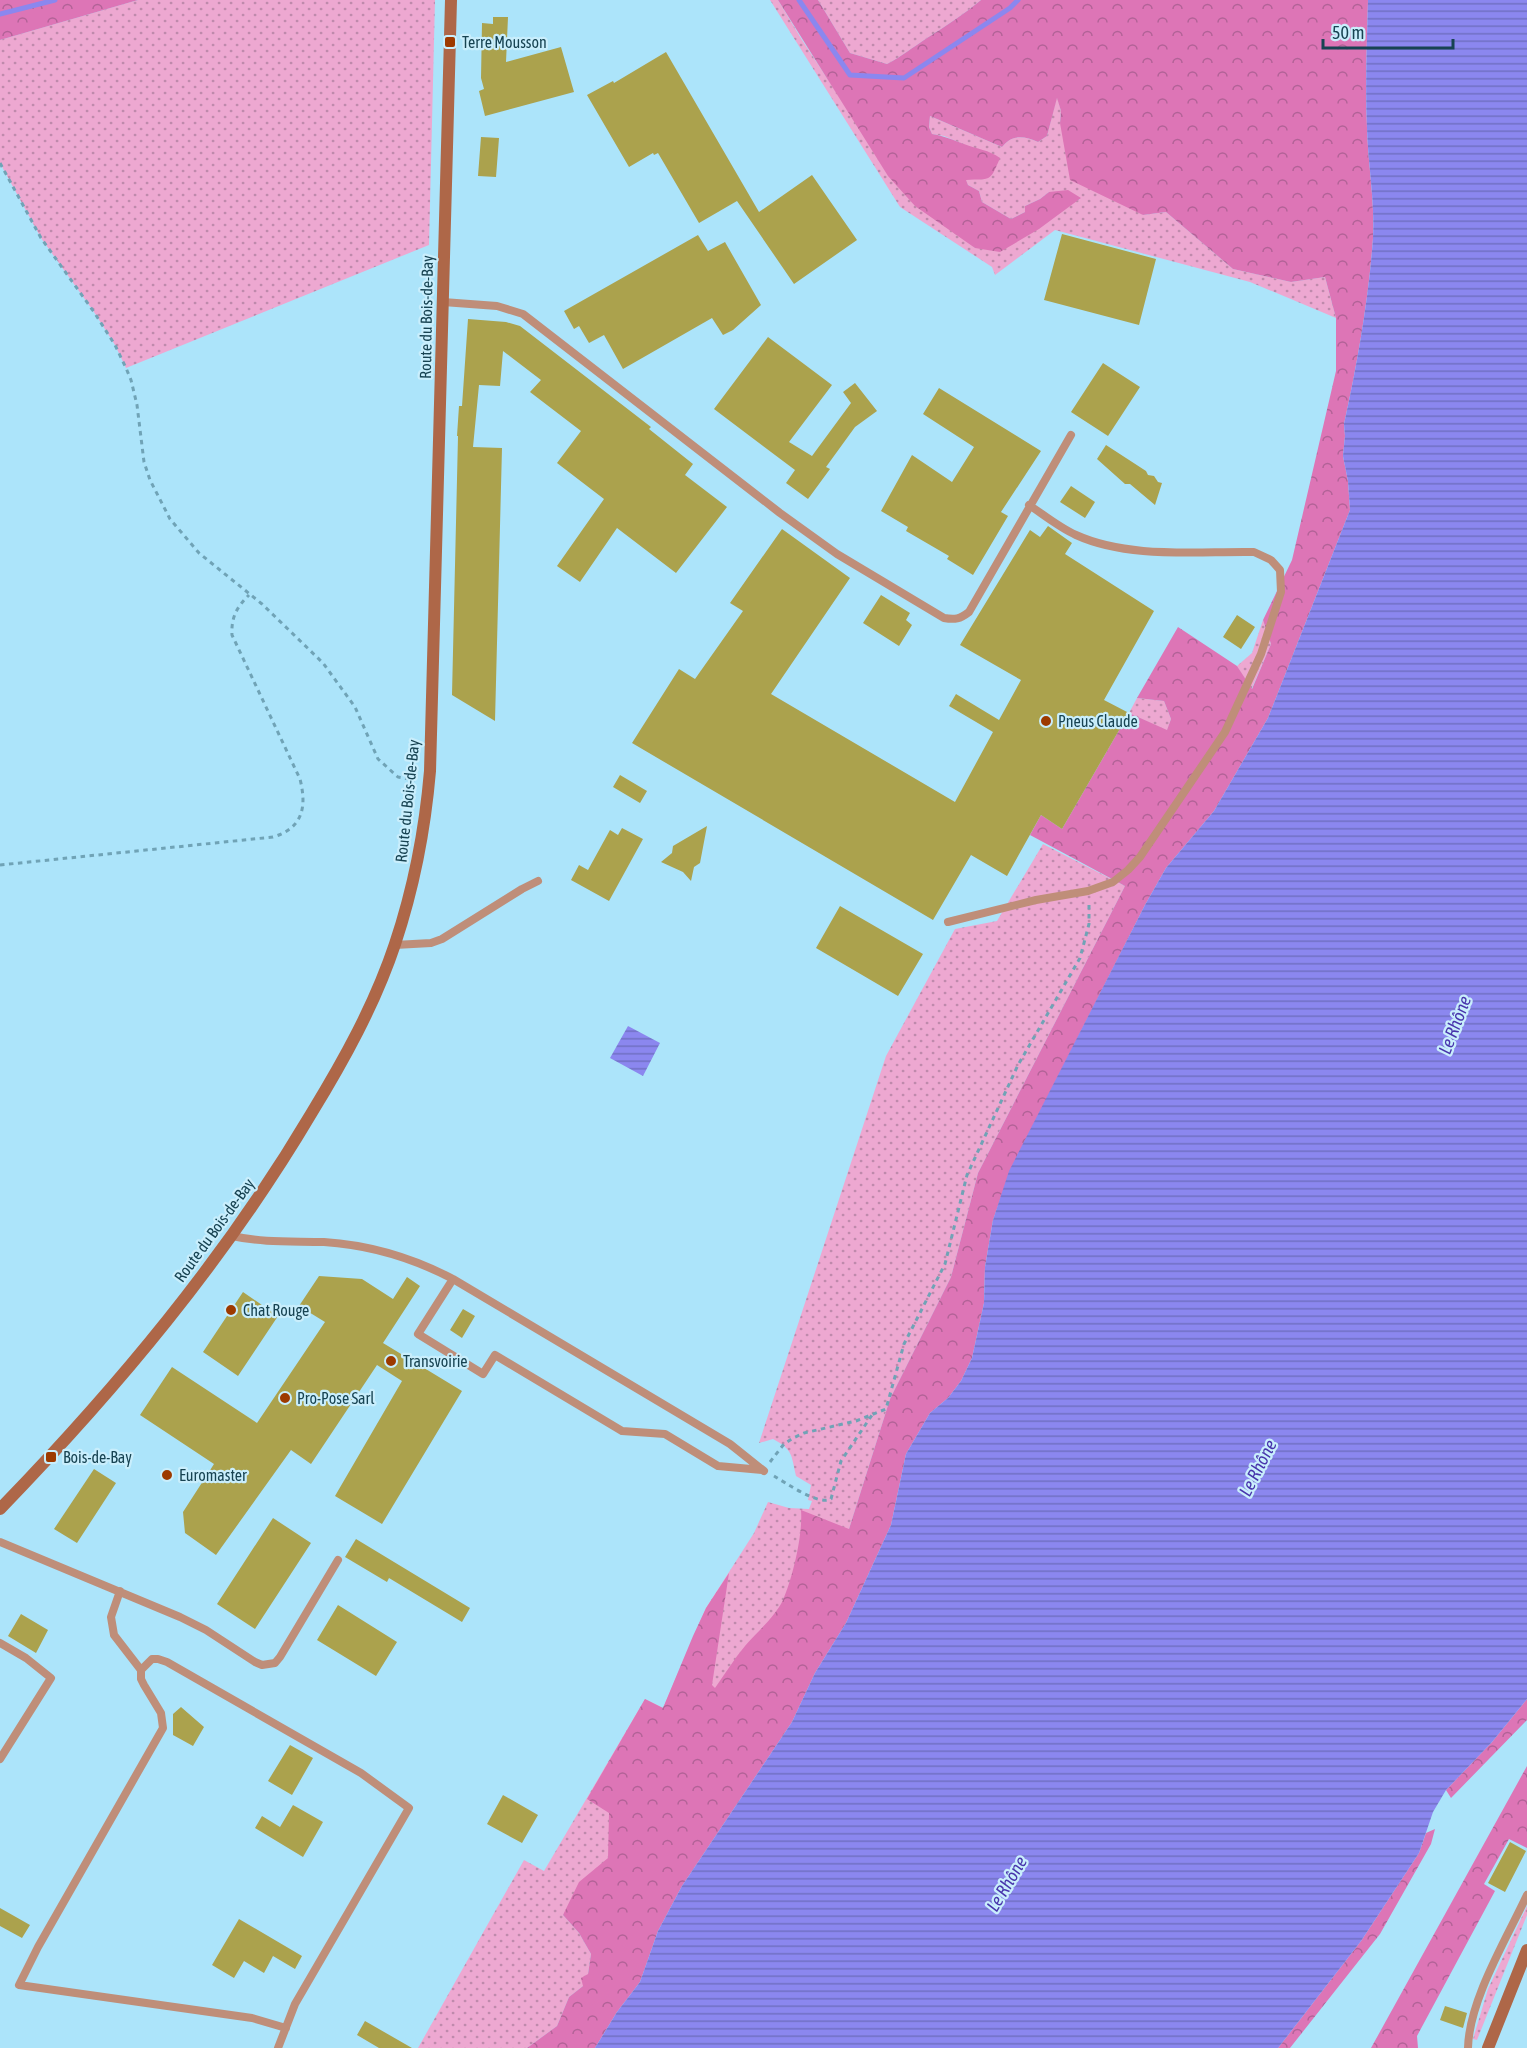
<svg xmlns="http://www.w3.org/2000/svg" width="1527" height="2048" font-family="'Asap Condensed',sans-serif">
  <defs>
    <pattern id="grass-dots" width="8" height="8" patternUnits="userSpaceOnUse" patternTransform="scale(1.5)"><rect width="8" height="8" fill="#eda8d1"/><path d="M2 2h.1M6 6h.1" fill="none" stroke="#bf8aac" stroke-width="1.8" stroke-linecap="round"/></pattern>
    <pattern id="forest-crowns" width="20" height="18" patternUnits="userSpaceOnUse" patternTransform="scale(1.5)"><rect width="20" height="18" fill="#dd75b6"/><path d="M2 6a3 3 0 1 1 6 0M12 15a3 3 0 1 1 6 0" fill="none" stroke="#b26297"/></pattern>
    <pattern id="water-rules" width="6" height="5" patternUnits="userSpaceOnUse" patternTransform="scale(1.5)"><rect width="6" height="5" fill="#8b87ef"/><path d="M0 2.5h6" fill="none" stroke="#7170c4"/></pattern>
  </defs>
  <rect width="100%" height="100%" fill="#ace4fa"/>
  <path fill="url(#grass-dots)" d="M138 0H435L429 245 126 368 115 345 94 312 41 238 0 163V40Z
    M770 0H778L802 40 844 104 975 248 1080 199 1049 192 1040 199 1025 206V212L1011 219 982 202 979 191 968 185 965 179 963 144 944 136 932 134 929 127 930 116 1002 147C1012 134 1024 136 1038 142L1047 136 1057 96 1061 111 1060 123 1143 215 1166 212 1233 269 1291 282 1325 277 1336 318 1250 282 1055 230 995 275 992 267 900 207Z
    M818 0H981C964 14 946 26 927 38 913 47 901 57 887 64L850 53Z
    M1263 620 1271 644 1251 690 1237 666 1252 653Z
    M1137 698 1164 701 1171 719 1167 731 1129 713Z
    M1043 844 1125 886 978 1173 951 1277 890 1399 849 1529 617 1861 563 1915 579 1933 591 1954 588 1974 583 1986 569 1997 557 2026 527 2048H418L524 1860 544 1871 645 1699 663 1708 706 1608 754 1533 768 1502 789 1508 809 1509 812 1501 808 1500 811 1485 796 1476C791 1454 793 1450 773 1439L759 1443 886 1056 955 929 997 921Z
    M1527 1906V1915L1477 2040 1473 2039 1488 1989Z"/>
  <path fill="url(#forest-crowns)" d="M0 0H138L0 40Z
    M778 0H818L850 53 887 64C901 57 913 47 927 38 946 26 964 14 981 0H1368C1367 43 1365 86 1367 128 1368 165 1375 201 1373 238 1369 297 1357 366 1344 424L1345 436 1343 456 1348 481 1350 510 1268 718 1214 811 1166 868 1145 905 1010 1171 993 1220 985 1267 984 1303 972 1358 961 1381 948 1398 930 1413 906 1454 891 1525 846 1623 815 1673 792 1722 682 1886 658 1931 640 1982 617 2012 595 2048H527L557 2026 569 1997 583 1986 581 1978 588 1974 591 1954 579 1933 563 1915 579 1882 608 1858 609 1813 587 1799 645 1699 663 1708 693 1636 706 1608 729 1573 712 1685 715 1688C725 1674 734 1659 745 1646 757 1632 775 1617 783 1600 793 1577 803 1534 801 1510L849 1529 890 1399 951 1277 978 1173 1125 886 1030 835 1041 815 1062 829 1129 713 1167 730 1171 719 1164 701 1137 698 1178 627 1237 666 1252 689 1271 644 1263 620 1292 560 1336 371V318L1325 277 1291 282 1233 269 1166 212 1143 215 1070 180 1060 123 1061 111 1057 98 1047 136 1038 142C1024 136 1012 134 1002 147L930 116 929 127 932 134C944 136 953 140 964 144 977 149 989 150 1000 158 989 184 991 178 966 180L968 185 979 191 982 202 1011 219 1025 212V206L1040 199 1049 192 1068 190 1081 198 1039 229 1000 252 975 248 915 206 888 176Z
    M1527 1699V1720L1451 1798 1446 1790 1492 1742Z
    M1527 1766V1848L1509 1839 1484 1884 1495 1891 1417 2036 1418 2048H1371Z
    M1435 1829 1431 1844 1380 1934 1290 2048H1278L1361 1941 1419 1853 1426 1833Z"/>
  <path fill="url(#water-rules)" d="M1368 0H1527V1699L1492 1742 1446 1790 1433 1812 1419 1853 1361 1941 1278 2048H595L617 2012 640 1982 658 1931 682 1886 792 1722 815 1673 846 1623 891 1525 906 1454 930 1413 948 1398 961 1381 972 1358 984 1303 985 1267 993 1220 1009 1171 1145 905 1166 868 1214 811 1268 718 1350 510 1348 481 1343 456 1345 436 1344 424C1357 366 1369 297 1373 238 1375 201 1368 165 1367 128 1365 86 1367 43 1368 0Z
    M628 1026 660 1043 643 1076 610 1058Z"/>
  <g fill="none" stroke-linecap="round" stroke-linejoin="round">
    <path stroke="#8b87ef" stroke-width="5" d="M799 0 850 75 904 78 1010 8 1018 0
      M0 14 55 0"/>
  </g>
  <path fill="#aba24d" d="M493 17H508L506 62 561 47 574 92 485 116 479 91 484 89 481 78 482 23 493 24Z
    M666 52 759 212 812 175 857 240 794 284 737 201 699 223 658 153 654 155 653 153 629 167 587 95 613 81 614 83Z
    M481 137 499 138 496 177 478 176Z
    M1062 234 1156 259 1139 325 1044 300Z
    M698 235 708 251 725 242 761 305 733 330 723 335 712 318 623 369 604 335 589 343 579 326 574 329 564 311Z
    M468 319 506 322 520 326 651 427 649 429 693 464 685 475 727 507 676 573 617 528 580 582 557 566 604 499 557 463 581 431 530 392 541 380 503 351 500 386 479 385 473 447 502 448 495 721 452 695 458 436H457L459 406H462Z
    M768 337 832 385 789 442 812 456 851 403 843 392 855 383 877 411 855 427 826 467 830 469 808 499 786 483 795 470 714 409Z
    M1103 363 1140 387 1108 436 1071 412Z
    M939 388 1041 451 1001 512 1008 516 973 575 947 559 949 556 906 531 908 527 881 511 912 455 952 482 974 447 923 414Z
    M1106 445 1146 471 1148 475 1154 476 1158 482 1162 483 1155 505 1130 484H1125L1097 459Z
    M1071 486 1095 502 1085 518 1060 502Z
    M1048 526 1072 543 1065 554 1154 611 1104 700 1129 713 1062 829 1041 815 1007 876 971 855 933 920 632 743 679 669 695 679 743 611 730 603 782 529 850 578 771 694 955 802 993 732 949 706 956 694 999 720 1021 680 960 645 1030 530 1040 537Z
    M881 595 910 613 906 620 912 625 899 646 863 623Z
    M1237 615 1255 627 1241 649 1223 637Z
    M620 775 647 791 640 803 613 787Z
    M707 826 700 863 694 867 691 881 683 872 661 862 672 853 673 846Z
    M622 828 643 839 609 901 571 880 579 865 588 870 610 830 618 835Z
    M840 906 923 954 898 996 816 948Z
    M319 1276 362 1279 393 1299 407 1277 420 1286 383 1343 462 1391 382 1524 335 1496 402 1381 377 1365 311 1464 291 1450 216 1555 185 1533 183 1512 214 1464 140 1415 172 1367 257 1423 325 1322 299 1306Z
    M243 1292 278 1316 238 1376 203 1352Z
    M463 1309 475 1316 462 1338 450 1330Z
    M94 1469 116 1483 77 1543 54 1529Z
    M273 1518 311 1543 255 1629 217 1604Z
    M356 1539 470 1608 462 1622 389 1578 387 1582 345 1557Z
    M338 1605 397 1642 376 1676 317 1640Z
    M21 1614 48 1630 36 1653 8 1636Z
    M181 1707 204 1727 193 1746 173 1735V1714Z
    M290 1745 313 1758 292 1795 268 1781Z
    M503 1795 538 1815 522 1843 487 1824Z
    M293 1805 323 1822 303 1857 255 1828 262 1816 280 1827Z
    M1510 1842 1526 1851 1505 1892 1488 1883Z
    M0 1908 30 1925 22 1938 0 1926Z
    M239 1919 302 1956 295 1969 273 1956 264 1973 244 1961 234 1978 212 1965Z
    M1445 2006 1467 2013 1463 2028 1440 2020Z
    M365 2021 412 2048H379L357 2035Z"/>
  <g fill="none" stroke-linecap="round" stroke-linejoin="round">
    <path stroke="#70a3b6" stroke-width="3" stroke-dasharray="4.5 4.5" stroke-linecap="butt" d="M0 163 41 238 94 312 115 345 126 368 131 380 137 405 144 462 150 480 170 519 199 553 262 604 323 663 355 707 378 759 398 777 415 780
      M0 865 273 837C303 828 307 807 300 779L232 635C231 617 237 607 249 595
      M770 1462 784 1444 793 1438 804 1433 856 1421 886 1409 904 1344 945 1264 967 1175 1018 1065 1080 958 1089 924V901
      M774 1476C786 1483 819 1506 831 1499L841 1461 872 1415"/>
    <path stroke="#bf8e79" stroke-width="8" d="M443 302 497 306 523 314 780 513 837 554 944 618C955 620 960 619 969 612L1071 435
      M948 922 1036 900 1088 891 1113 882 1128 870 1140 857 1225 732 1261 654 1281 592 1280 570 1271 560 1254 552C1196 551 1129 559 1076 535 1060 528 1044 515 1029 505
      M395 945 431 943 442 939 522 889 538 881
      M232 1236C264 1243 292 1241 324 1242 370 1245 413 1258 453 1279L730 1444 764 1471
      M453 1279 418 1334 483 1374 495 1355 622 1431 665 1434 718 1466 762 1470
      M0 1542 180 1617 206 1630 255 1662 262 1665 275 1663 280 1657 338 1560
      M120 1591 111 1617 114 1635 141 1670V1679L144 1685 161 1713 163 1728 38 1947 19 1985 252 2018 286 2028
      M0 1643 26 1658 51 1678 0 1759
      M141 1670 152 1659H158L167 1662 361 1773 409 1808 295 2004 278 2048
      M1468 2048C1469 2000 1507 1938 1527 1895"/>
    <path stroke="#ae6748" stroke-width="12" d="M0 1509C117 1388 225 1259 311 1114 344 1060 375 1004 395 944 414 887 425 830 430 771L451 0
      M1488 2048 1527 1950"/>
  </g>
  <g fill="#9d3a00" stroke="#c9eefc" stroke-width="2">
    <rect x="444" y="36" width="12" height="12" rx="3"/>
    <circle cx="1046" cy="721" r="6"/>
    <circle cx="231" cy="1310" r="6"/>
    <circle cx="391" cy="1361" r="6"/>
    <circle cx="285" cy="1398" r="6"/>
    <rect x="45" y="1451" width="12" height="12" rx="3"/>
    <circle cx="167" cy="1475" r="6"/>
  </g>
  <g text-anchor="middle" stroke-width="4.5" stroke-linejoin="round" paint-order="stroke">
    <g font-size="16" fill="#174352" stroke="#c9eefc" text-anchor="start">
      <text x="462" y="48">Terre Mousson</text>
      <text x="1058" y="727">Pneus Claude</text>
      <text x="243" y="1316">Chat Rouge</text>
      <text x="403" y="1367">Transvoirie</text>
      <text x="297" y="1404">Pro-Pose Sarl</text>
      <text x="63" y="1463">Bois-de-Bay</text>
      <text x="179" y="1481">Euromaster</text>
    </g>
    <g font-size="16" fill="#174352" stroke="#c9eefc">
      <text transform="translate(426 317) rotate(-89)" y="6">Route du Bois-de-Bay</text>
      <text transform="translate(407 801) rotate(-84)" y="6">Route du Bois-de-Bay</text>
      <text transform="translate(214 1230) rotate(-54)" y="6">Route du Bois-de-Bay</text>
    </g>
    <g font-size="18" font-style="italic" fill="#4835ac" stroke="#c9eefc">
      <text transform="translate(1455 1025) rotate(-69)" y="6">Le Rhône</text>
      <text transform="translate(1258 1468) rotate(-63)" y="6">Le Rhône</text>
      <text transform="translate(1007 1884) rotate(-59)" y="6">Le Rhône</text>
    </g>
  </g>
  <path d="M1323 39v9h130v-9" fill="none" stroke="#174352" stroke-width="3"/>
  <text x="1332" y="39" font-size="18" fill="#174352" stroke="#c9eefc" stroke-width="4.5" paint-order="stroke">50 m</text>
</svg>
